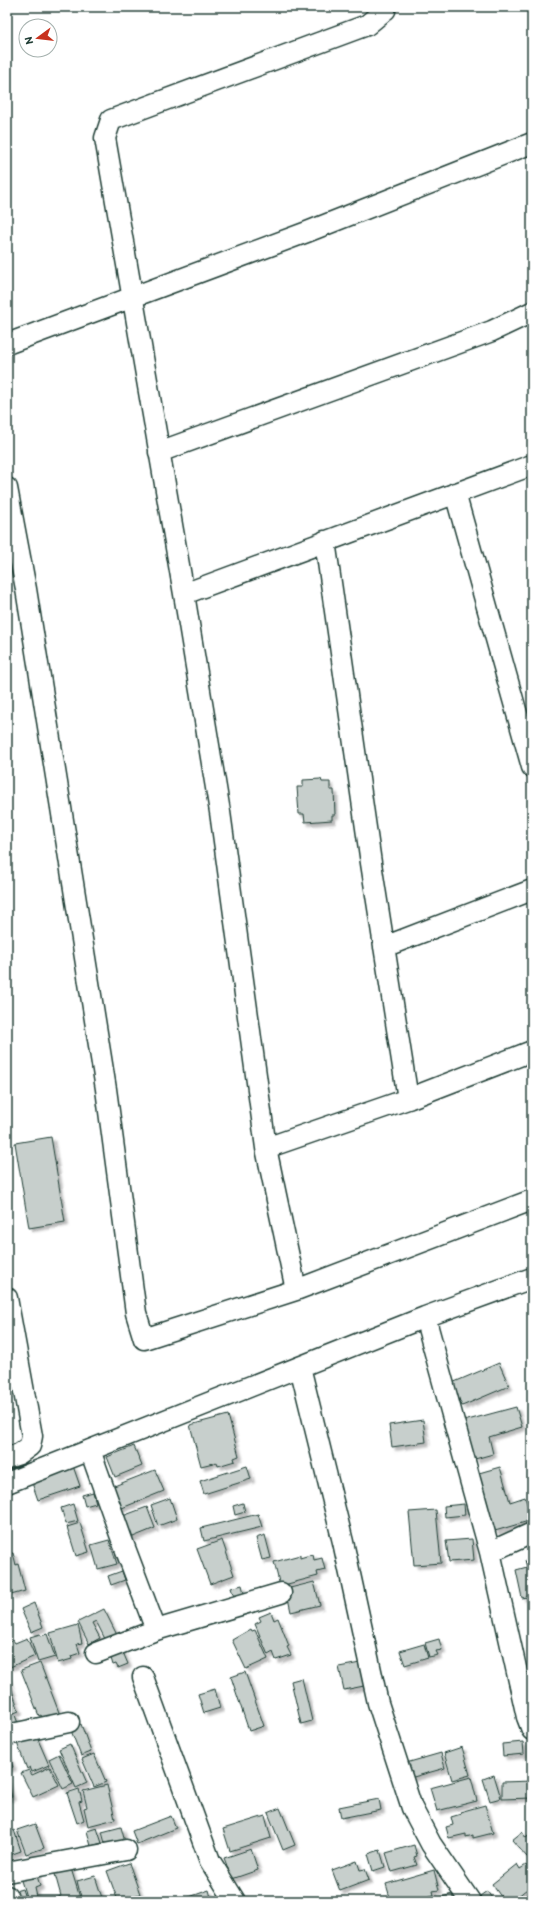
<svg xmlns="http://www.w3.org/2000/svg" width="539" height="1908" font-family="Itim,sans-serif">
  <defs>
    <filter id="shadow"><feDropShadow dx="3.5" dy="3.5" stdDeviation="1" flood-color="#0004"/></filter>
  </defs>
  <rect width="100%" height="100%" fill="#fff"/>
  <filter id="ink" filterUnits="userSpaceOnUse"><feTurbulence type="fractalNoise" baseFrequency=".025" numOctaves="2"/><feDisplacementMap in="SourceGraphic" scale="8" xChannelSelector="R" yChannelSelector="G"/><feConvolveMatrix kernelMatrix="1 2 1 2 8 2 1 2 1" color-interpolation-filters="sRGB"/></filter>
  <g filter="url(#ink)">
    <path fill="#c7cfcc" stroke="#1f3d34" filter="url(#shadow)" d="M321 779 322 782H330V790H334L335 815H332V820L305 822 304 814H299L297 787H303V780Z
      M51 1137 65 1222 29 1228 15 1143Z
      M499 1363 509 1386 462 1406 452 1383Z
      M516 1407 522 1427 489 1437 493 1454 475 1459 464 1421Z
      M228 1415 239 1456 234 1458 235 1461 218 1466 217 1462 201 1466 190 1425Z
      M423 1420 426 1442 392 1447 389 1425Z
      M134 1446 142 1466 115 1477 107 1457Z
      M73 1466 80 1486 38 1500 31 1480Z
      M247 1466 251 1479 204 1494 200 1481Z
      M500 1467 510 1502 525 1497 532 1520 495 1531 479 1473Z
      M155 1470 164 1491 117 1510 109 1488Z
      M93 1492 96 1503 85 1506 82 1495Z
      M170 1498 177 1519 158 1526 151 1505Z
      M243 1503 245 1512 235 1515 233 1506Z
      M73 1504 78 1521 66 1524 61 1508Z
      M464 1504 465 1515 445 1517 444 1506Z
      M147 1507 155 1528 128 1539 120 1517Z
      M436 1510 441 1563 414 1565 409 1512Z
      M258 1514 262 1527 204 1541 201 1528Z
      M80 1523 89 1552 76 1556 67 1527Z
      M265 1535 271 1558 262 1560 256 1538Z
      M472 1539 474 1560 449 1562 446 1541Z
      M109 1540 117 1564 98 1569 91 1545Z
      M222 1540 234 1575 210 1584 197 1549Z
      M532 1548V1596L522 1598 516 1570 527 1567 525 1560 530 1559 528 1549Z
      M13 1553 16 1565 18 1564 25 1591 11 1595 7 1579V1554Z
      M313 1554 314 1560 322 1558 325 1570 317 1572 318 1576 280 1586 274 1562 300 1555V1558Z
      M122 1571 125 1580 111 1585 108 1576Z
      M314 1582 320 1605 291 1612 286 1589Z
      M242 1585 245 1597 235 1600 231 1588Z
      M34 1603 43 1627 31 1632 21 1609Z
      M104 1609 118 1637 107 1643 96 1621 92 1623 100 1638 89 1644 78 1622Z
      M271 1612 274 1620 278 1618 289 1646 287 1647 291 1655 276 1660 273 1652 268 1655 255 1624 261 1621 259 1617Z
      M78 1625 82 1643 77 1644 80 1653 71 1656 72 1659 58 1663 50 1633Z
      M251 1629 252 1631 255 1630 268 1659 246 1669 232 1640Z
      M40 1634 41 1636 47 1634 55 1657 38 1662 30 1637Z
      M27 1638 35 1656 10 1667 7 1659V1643L13 1640 15 1643Z
      M439 1639 442 1650 436 1651 438 1655 429 1657 425 1643Z
      M424 1644 428 1658 405 1665 400 1651Z
      M122 1650 128 1664 118 1668 116 1664 113 1665 110 1655Z
      M40 1663 60 1715 44 1721 41 1715 39 1716 21 1670Z
      M360 1663 364 1686 344 1690 339 1667Z
      M245 1672 264 1726 249 1731 231 1677Z
      M7 1676 19 1711 14 1713 18 1723 7 1727Z
      M302 1678 312 1721 301 1724 291 1681Z
      M215 1689 220 1708 204 1713 198 1694Z
      M81 1724 91 1752 81 1756 70 1728Z
      M36 1735 49 1765 32 1772 30 1767 27 1769 17 1743Z
      M523 1742 524 1754 503 1756 502 1744Z
      M70 1744 87 1783 76 1788 59 1749Z
      M462 1747 470 1775 452 1780 444 1753Z
      M7 1752 13 1767 7 1769Z
      M441 1753 445 1768 410 1778 406 1763Z
      M59 1754 73 1784 63 1789 49 1759Z
      M94 1754 106 1782 94 1787 82 1759Z
      M50 1767 59 1785 33 1797 21 1773 29 1770 32 1775Z
      M494 1775 501 1798 490 1801 483 1779Z
      M471 1777 477 1801 437 1811 430 1788Z
      M7 1780 12 1797 7 1798Z
      M532 1781V1798L502 1799V1782Z
      M107 1785 115 1819 88 1826 84 1808 87 1807 83 1791Z
      M79 1789 82 1801 79 1802 84 1820 77 1823 67 1793Z
      M379 1799 381 1810 341 1818 339 1807Z
      M485 1805 493 1833 473 1838V1835L466 1837V1834L449 1838 446 1827 453 1825 451 1817 461 1814 460 1812Z
      M280 1808 295 1845 283 1850 268 1813Z
      M171 1816 176 1828 137 1844 132 1831Z
      M265 1816 271 1838 230 1851 223 1829Z
      M35 1824 44 1848 26 1854 17 1830Z
      M121 1827 125 1842 106 1847 102 1832Z
      M97 1828 102 1843 91 1846 87 1831Z
      M14 1830 21 1851 7 1856V1833Z
      M522 1832 526 1838 532 1833V1853L527 1857 512 1840Z
      M414 1845 417 1856 414 1857 417 1865 392 1872 386 1853Z
      M251 1849 258 1870 232 1879 224 1858Z
      M380 1850 385 1867 373 1871 368 1854Z
      M357 1861 360 1870 365 1869 369 1880 340 1891 332 1870Z
      M69 1862 81 1901H54L53 1898 61 1896 53 1867Z
      M129 1863 140 1894 118 1901 107 1871Z
      M517 1864 520 1869 526 1865 532 1873V1885L512 1901H504L492 1884Z
      M35 1869 40 1886 35 1888 37 1897 27 1900 19 1874Z
      M434 1870 439 1890 433 1891 434 1895 412 1901H391L386 1884Z
      M95 1876 103 1901H82L77 1881Z
      M22 1889 25 1898 18 1900 15 1891Z
      M209 1890 212 1901H178Z
      M487 1891 494 1901H483L480 1896Z
      M452 1894 454 1901H428Z"/>
    <g fill="none" stroke-linecap="round" stroke-linejoin="round">
      <defs>
        <path id="minor" d="M384 7 385 10 367 25 111 120 105 138 184 594 220 812 266 1148 408 1099 532 1051
          M7 344 307 232 532 143
          M159 452 492 331 532 312
          M7 488 26 589 106 1089 136 1313 144 1339 296 1290 532 1200
          M455 493 532 767
          M325 541 371 863 408 1099
          M184 594 532 465
          M384 947 532 890
          M266 1148 296 1290
          M7 1298 32 1436 30 1446 19 1454 7 1458
          M425 1317 490 1552 527 1717 532 1730
          M300 1367 343 1542 378 1703 412 1808 431 1844 470 1901
          M90 1450 122 1540 156 1630 281 1593
          M7 1483 425 1317 532 1278
          M490 1552 532 1533
          M96 1653 156 1630
          M143 1677 210 1861 235 1901
          M7 1735 69 1722
          M7 1872 126 1850
          M7 1896 9 1901"/>
      </defs>
      <use href="#minor" stroke="#1f3d34" stroke-width="23"/>
      <use href="#minor" stroke="#fff" stroke-width="20"/>
    </g>
  </g>
  <rect width="539" height="1908" fill="none" stroke="#fff" stroke-width="24"/>
  <rect x="12" y="12" width="515" height="1884" fill="none" stroke="#1f3d34" stroke-width="1.5" filter="url(#ink)"/>
  <g transform="translate(38 38) rotate(255)"><circle r="19" fill="#ffffff" stroke="#a5b1ae"/>
  <path d="M0-3L7 15L0 10L-7 15Z" fill="#c8321e"/>
  <text y="-6" font-size="11" font-weight="bold" text-anchor="middle" fill="#1f3d34">N</text>
  </g>
</svg>
